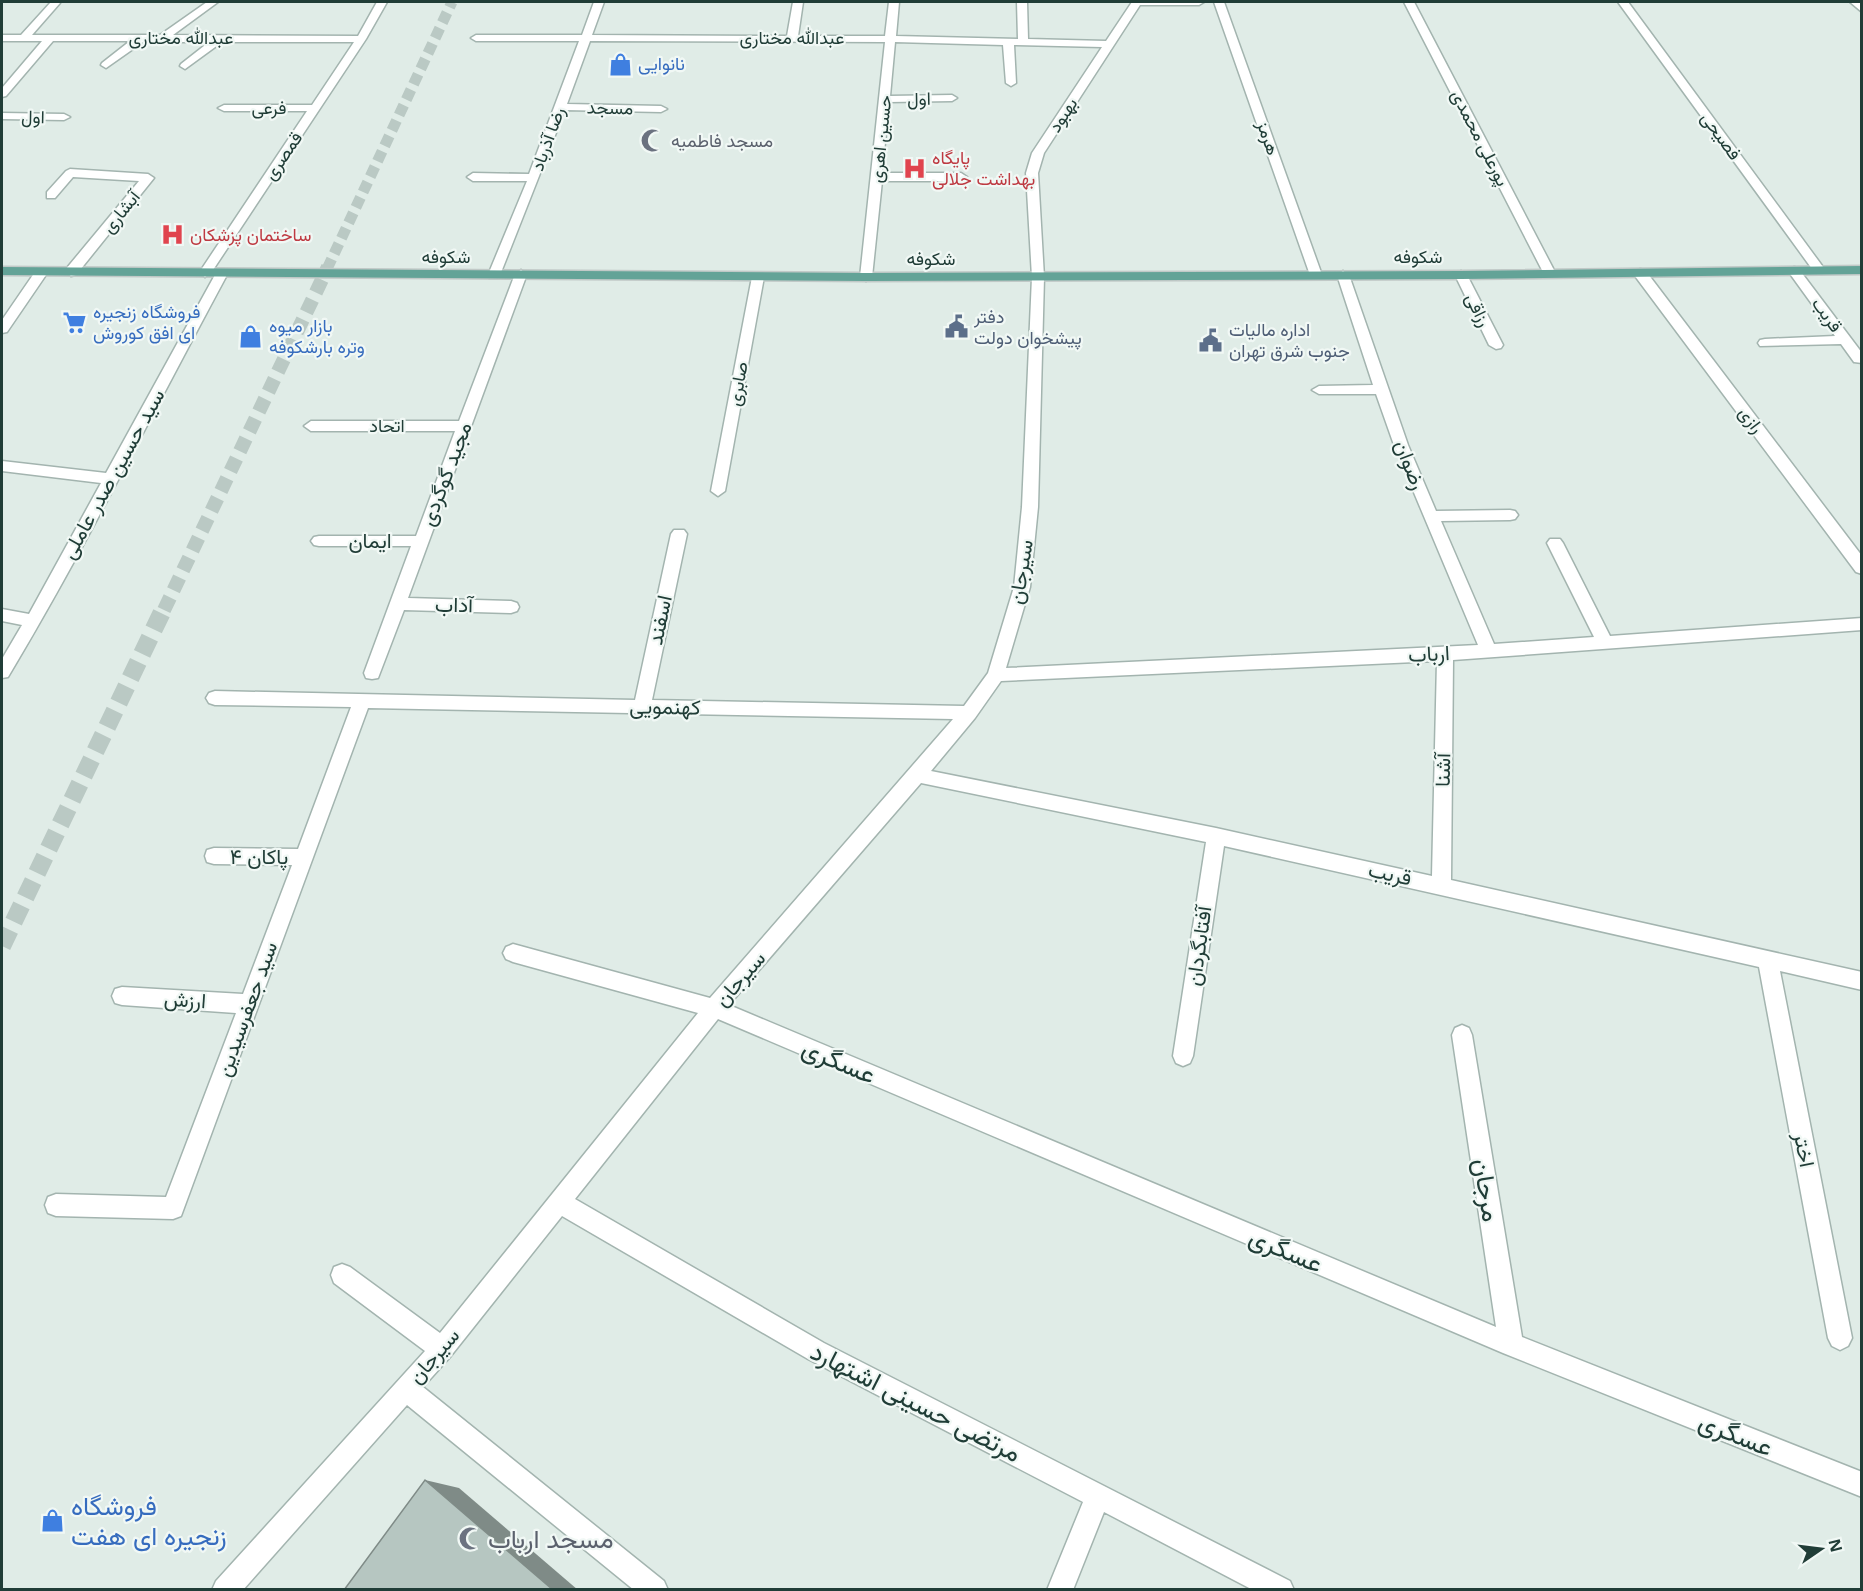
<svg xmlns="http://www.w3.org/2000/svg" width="1863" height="1591" font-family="'Open Sans',Vazirmatn,sans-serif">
  <rect width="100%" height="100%" fill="#e0ece7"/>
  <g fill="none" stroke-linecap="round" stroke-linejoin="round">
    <path stroke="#bac9c4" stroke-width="11" stroke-dasharray="11 6" stroke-linecap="butt" d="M327 269 452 2"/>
    <path stroke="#bac9c4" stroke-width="14" stroke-dasharray="14 8" stroke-linecap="butt" d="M164 610 328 267"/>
    <path stroke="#bac9c4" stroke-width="18" stroke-dasharray="18 9" stroke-linecap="butt" d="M2 946 164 608"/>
    <defs>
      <path id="minor" d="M51 2 60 3 32 35H160L207 2H218L173 35 358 36 377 2H387L366 39 211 273 205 277 199 273 307 111H224L218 108 224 105H312L354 42H222L185 69 180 66 181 64 209 42H143L106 68 101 65 102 63 130 41H53L6 96 2 97V88L42 41H2V35H21Z
        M594 2H604L592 35 787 36 793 2H803L798 36H885L889 2H899L896 36 1018 39 1017 2H1027L1028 39 1106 41 1132 2H1204L1199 5H1140L1044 153 1038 173 1044 277 1038 507 1030 587 1006 668 1478 645 1394 445 1376 394H1319L1312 390 1319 386 1373 385 1337 275 1343 271 1349 275 1408 445 1436 511 1510 510 1515 511 1518 515 1515 519 1510 520 1441 521 1494 644 1594 637 1547 543 1550 539H1560L1563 543 1610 636 1862 618V630L1453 660 1451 880 1862 972V990L1780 971 1852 1338 1848 1346 1840 1350 1832 1346 1828 1338 1759 967 1224 846 1193 1056 1190 1063 1183 1066 1176 1063 1173 1056 1206 842 921 783 729 1005 1496 1327 1452 1035 1455 1028 1462 1025 1469 1028 1472 1035 1522 1337 1862 1472V1497L1503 1353 718 1019 575 1199 824 1343 1290 1581 1294 1590H1253L1104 1512 1073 1590H1047L1083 1502 808 1359 562 1216 450 1357 423 1387 664 1581 668 1590H634L407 1405 243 1590H212L216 1581 425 1351 334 1283 331 1275 334 1267 342 1264 350 1267 440 1333 698 1013 513 962 506 959 503 953 506 947 513 944 710 998 953 719 368 708 181 1216 173 1219 56 1216 48 1213 45 1205 48 1197 56 1194 166 1197 236 1013 122 1005 115 1003 112 996 115 989 122 987 243 994 292 865 214 864 207 862 205 856 207 850 214 848 298 849 351 707 215 705 209 703 206 698 209 693 215 691 635 700 671 534 674 530H684L687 534 652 700 964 706 988 673 1014 587 1022 507 1032 277 1026 173 1032 153 1102 47 1014 45 1016 83 1011 86 1006 83 1003 45 895 42 890 96 952 95 957 98 952 101 889 102 882 173H961L967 177 961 181H882L872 277 866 281 860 277 885 42 590 41 567 104 661 106 667 109 661 112 565 110 500 275 499 278H489L488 275 527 181H473L467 177 473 173 529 174 579 41H476L471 38 476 35H582ZM1437 661 1432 876 1216 828 931 771 975 718 1001 681Z
        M1214 2H1224L1322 275 1321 278 1316 279 1310 275Z
        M1404 2H1414L1556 274 1555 277H1545L1544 274Z
        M1618 2H1628L1823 267 1825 270 1823 273H1815Z
        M1850 2H1860L1862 12Z
        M2 113 64 114 70 117 64 120 2 119Z
        M70 169 148 174 154 178 76 275 71 276 65 272 66 269 139 181 73 177 55 198H47V192L66 171Z
        M1794 267 1798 268 1862 353V363L1854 362 1841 344 1760 346 1758 343 1760 340 1765 339 1835 336 1788 271Z
        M42 268 48 272 7 332 2 333V320L37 269Z
        M222 269 228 273C155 408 87 545 8 677L2 678V659L22 625 2 621V609L29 614 101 483 2 471V461L106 473 216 273Z
        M1640 269 1645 270 1862 556V574L1856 572 1635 276 1634 273Z
        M521 270 527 274 408 598 511 601 517 603 519 607 517 611 511 613 404 610 378 678 372 679 366 678 364 673 411 546H319L314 545 311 541 314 537 319 536H416L455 431H311L304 426 311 421H459L515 274Z
        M1461 271 1467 275 1503 345 1501 348 1496 349 1489 345 1455 275Z
        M758 273 764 277 725 491 718 496 711 491 752 277Z"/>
      <path id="major" d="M1862 266V274L1461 279 866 281 2 275V267L866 273 1461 271Z"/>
    </defs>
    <use href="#minor" stroke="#a3b4af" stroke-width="3"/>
    <use href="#major" stroke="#c1c9c7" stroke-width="3"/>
    <use href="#minor" fill="#fff" fill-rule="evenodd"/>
    <use href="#major" fill="#63a397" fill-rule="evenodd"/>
  </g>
  <path fill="#7f8b87" d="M425 1480 459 1488 578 1590H553Z"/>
  <path fill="#b6c6c1" stroke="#7f8b87" stroke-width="1.5" d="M425 1480 553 1590H344Z"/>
  <defs>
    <symbol id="shop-bare" viewBox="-9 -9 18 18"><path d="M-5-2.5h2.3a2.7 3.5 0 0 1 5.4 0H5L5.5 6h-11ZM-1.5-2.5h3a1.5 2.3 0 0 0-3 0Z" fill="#3f7fe0" stroke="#f1f8f5" stroke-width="2.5" paint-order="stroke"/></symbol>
    <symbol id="mosque-bare" viewBox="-9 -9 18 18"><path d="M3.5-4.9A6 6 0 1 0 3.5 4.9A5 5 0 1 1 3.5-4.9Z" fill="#6b7280" stroke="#f1f8f5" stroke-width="2.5" paint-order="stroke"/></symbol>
    <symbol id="hospital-bare" viewBox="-9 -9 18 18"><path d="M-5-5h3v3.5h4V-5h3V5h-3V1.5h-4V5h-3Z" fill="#e0444e" stroke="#f1f8f5" stroke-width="2.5" paint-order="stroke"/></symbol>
    <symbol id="supermarket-bare" viewBox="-9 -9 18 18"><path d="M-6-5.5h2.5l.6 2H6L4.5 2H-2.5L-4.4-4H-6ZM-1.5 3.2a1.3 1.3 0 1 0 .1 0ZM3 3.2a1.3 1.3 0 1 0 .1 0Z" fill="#3f7fe0" stroke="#f1f8f5" stroke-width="2.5" paint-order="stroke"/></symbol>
    <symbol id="civic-bare" viewBox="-9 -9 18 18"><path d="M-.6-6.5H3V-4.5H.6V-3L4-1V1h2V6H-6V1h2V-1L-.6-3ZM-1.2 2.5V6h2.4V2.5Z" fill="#5c6f8a" stroke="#f1f8f5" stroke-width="2.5" paint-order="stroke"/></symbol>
  </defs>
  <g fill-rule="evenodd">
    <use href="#shop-bare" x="604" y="48" width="33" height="33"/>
    <use href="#mosque-bare" x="636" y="124" width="33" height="33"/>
    <use href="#hospital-bare" x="898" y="152" width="33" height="33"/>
    <use href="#hospital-bare" x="156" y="218" width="33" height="33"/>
    <use href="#supermarket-bare" x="58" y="306" width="33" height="33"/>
    <use href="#civic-bare" x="940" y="310" width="33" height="33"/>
    <use href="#shop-bare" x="234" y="320" width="33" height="33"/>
    <use href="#civic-bare" x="1194" y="324" width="33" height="33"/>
    <use href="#shop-bare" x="36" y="1504" width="33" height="33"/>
    <use href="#mosque-bare" x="454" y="1522" width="33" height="33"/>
  </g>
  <g text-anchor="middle" stroke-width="4.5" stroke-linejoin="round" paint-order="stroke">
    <g font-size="18" fill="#203d37" stroke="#f1f8f5">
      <text x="181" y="44">عبدالله مختاری</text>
      <text x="792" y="44">عبدالله مختاری</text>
      <text transform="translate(919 99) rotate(-1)" y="6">اول</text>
      <text x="269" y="114">فرعی</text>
      <text transform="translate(610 108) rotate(1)" y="6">مسجد</text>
      <text transform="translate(1063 115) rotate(-57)" y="6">بهبود</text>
      <text transform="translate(33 117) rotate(1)" y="6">اول</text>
      <text transform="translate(1721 136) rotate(54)" y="6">فصیحی</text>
      <text transform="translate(1268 138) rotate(71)" y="6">هرمز</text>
      <text transform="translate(1480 138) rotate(63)" y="6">پورعلی محمدی</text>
      <text transform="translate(548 139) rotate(-70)" y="6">رضا آذرباد</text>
      <text transform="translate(881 139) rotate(-84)" y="6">حسین اهری</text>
      <text transform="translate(283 156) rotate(-56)" y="6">قمصری</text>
      <text transform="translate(121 212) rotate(-51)" y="6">آبشاری</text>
      <text x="446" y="263">شکوفه</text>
      <text x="1418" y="263">شکوفه</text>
      <text x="931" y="265">شکوفه</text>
      <text transform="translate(1478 310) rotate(64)" y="6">رزاقی</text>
      <text transform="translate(1827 315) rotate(54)" y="6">قریب</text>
      <text transform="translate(738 384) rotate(-80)" y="6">صابری</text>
      <text transform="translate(1751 420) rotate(53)" y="6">رازی</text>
      <text x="387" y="432">اتحاد</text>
    </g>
    <g font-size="18" fill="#366cbe" stroke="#f1f8f5" text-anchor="start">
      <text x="638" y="70">نانوایی</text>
      <text x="93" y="318">فروشگاه زنجیره<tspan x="93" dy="21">ای افق کوروش</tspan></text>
      <text x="269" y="332">بازار میوه<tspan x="269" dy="21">وتره بارشکوفه</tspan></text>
    </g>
    <g font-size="18" fill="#5b616d" stroke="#f1f8f5" text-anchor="start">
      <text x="671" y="147">مسجد فاطمیه</text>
    </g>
    <g font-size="18" fill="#be3a42" stroke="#f1f8f5" text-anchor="start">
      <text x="932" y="164">پایگاه<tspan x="932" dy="21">بهداشت جلالی</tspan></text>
      <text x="190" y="241">ساختمان پزشکان</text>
    </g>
    <g font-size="18" fill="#4e5e75" stroke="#f1f8f5" text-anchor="start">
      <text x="974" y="323">دفتر<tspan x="974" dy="21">پیشخوان دولت</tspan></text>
      <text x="1229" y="336">اداره مالیات<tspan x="1229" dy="21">جنوب شرق تهران</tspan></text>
    </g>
    <g font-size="21" fill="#203d37" stroke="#f1f8f5">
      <text transform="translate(1410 465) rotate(69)" y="7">رضوان</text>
      <text transform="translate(113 474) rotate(-61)" y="7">سید حسین صدر عاملی</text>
      <text transform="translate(446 474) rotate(-69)" y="7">مجید گوگردی</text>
      <text x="370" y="548">ایمان</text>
      <text transform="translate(1021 572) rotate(-81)" y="7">سیرجان</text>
      <text transform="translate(454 605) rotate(1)" y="7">آداب</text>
      <text transform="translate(660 620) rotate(-78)" y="7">اسفند</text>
      <text transform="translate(1429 654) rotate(-3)" y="7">ارباب</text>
      <text transform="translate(665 707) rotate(1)" y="7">کهنمویی</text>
      <text transform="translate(1443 770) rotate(-89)" y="7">آشنا</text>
      <text x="259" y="864">پاکان ۴</text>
      <text transform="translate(1390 874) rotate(12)" y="7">قریب</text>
      <text transform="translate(1199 946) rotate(-82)" y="7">آفتابگردان</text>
      <text transform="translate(740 979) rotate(-49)" y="7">سیرجان</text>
      <text transform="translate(185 1000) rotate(4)" y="7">ارزش</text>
      <text transform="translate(247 1009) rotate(-70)" y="7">سید جعفرسیدین</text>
      <text transform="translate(1804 1150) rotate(79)" y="7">اختر</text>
      <text transform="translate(434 1356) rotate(-49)" y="7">سیرجان</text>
    </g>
    <g font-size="26" fill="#203d37" stroke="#f1f8f5">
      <text transform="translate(839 1061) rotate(23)" y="9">عسگری</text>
      <text transform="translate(1487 1190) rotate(81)" y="9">مرجان</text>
      <text transform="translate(1286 1250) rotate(23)" y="9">عسگری</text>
      <text transform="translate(916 1402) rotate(27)" y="9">مرتضی حسینی اشتهارد</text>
      <text transform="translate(1736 1434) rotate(22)" y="9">عسگری</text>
    </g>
    <g font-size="26" fill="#366cbe" stroke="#f1f8f5" text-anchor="start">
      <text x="71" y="1515">فروشگاه<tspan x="71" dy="30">زنجیره ای هفت</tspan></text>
    </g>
    <g font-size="26" fill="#5b616d" stroke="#f1f8f5" text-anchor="start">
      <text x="488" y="1548">مسجد ارباب</text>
    </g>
  </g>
  <rect width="1863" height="1591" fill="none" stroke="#203d37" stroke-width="6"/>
  <g transform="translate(1821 1549) rotate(76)" stroke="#f1f8f5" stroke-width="4.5" paint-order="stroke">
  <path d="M0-4.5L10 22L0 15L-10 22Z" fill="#203d37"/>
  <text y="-9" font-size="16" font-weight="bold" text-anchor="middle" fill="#203d37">N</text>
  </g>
</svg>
